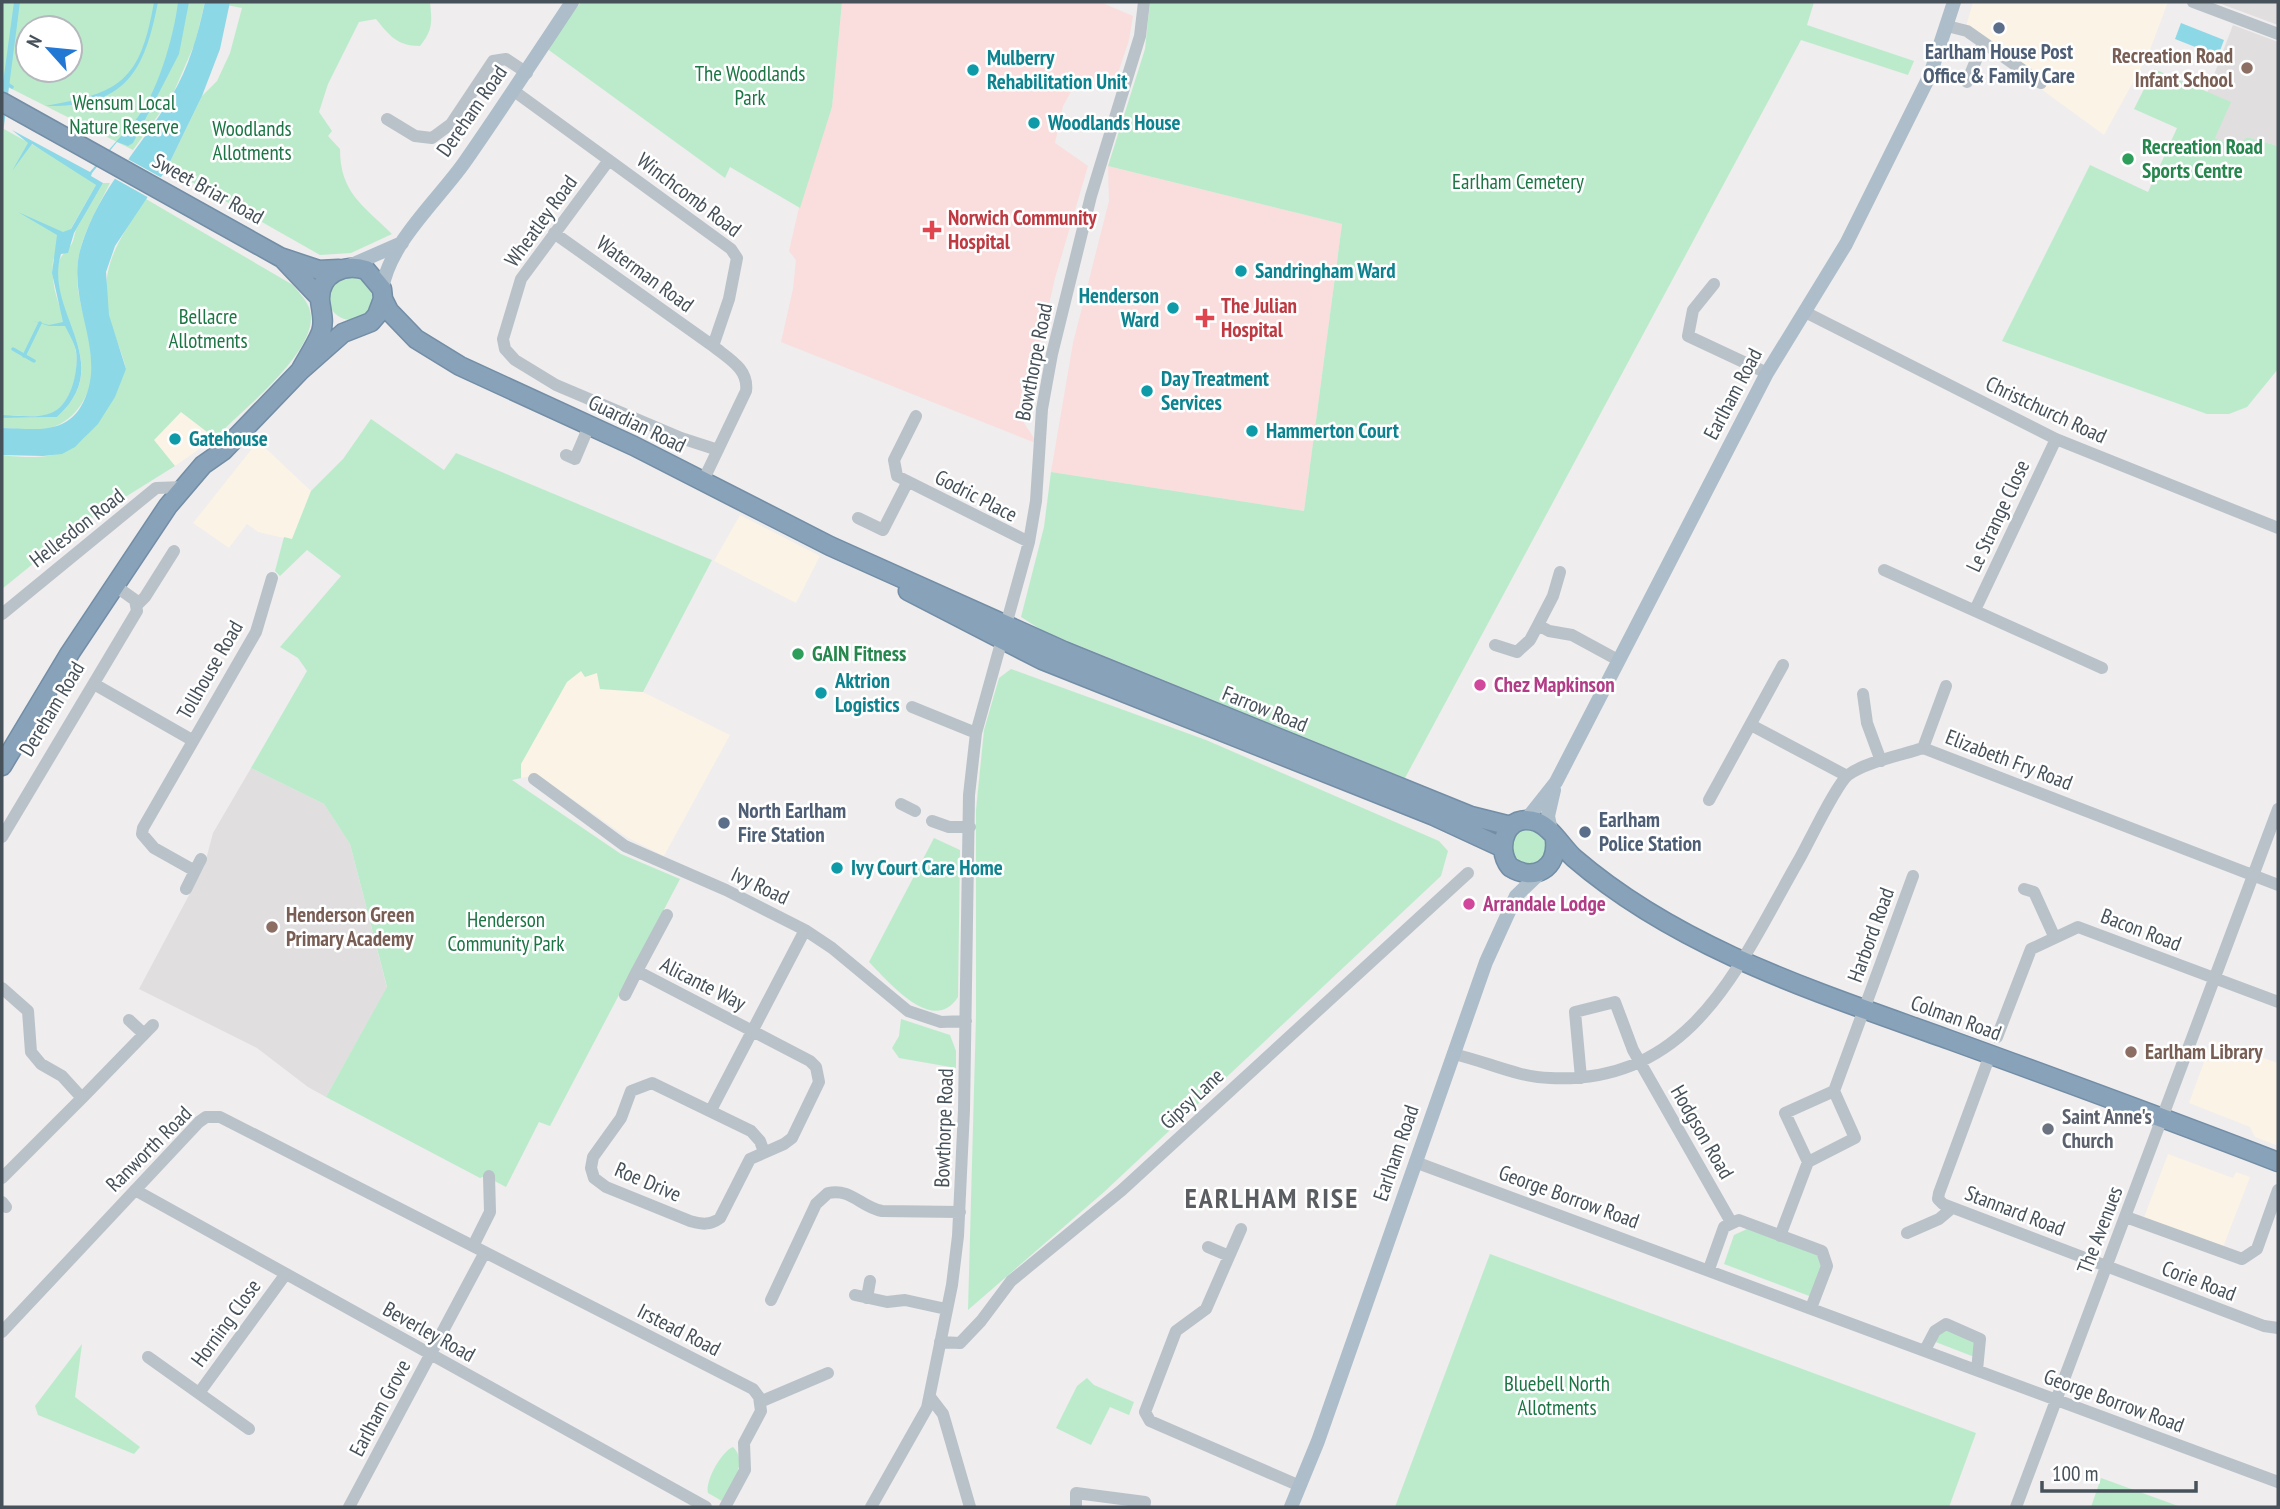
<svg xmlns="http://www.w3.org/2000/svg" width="2280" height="1509" font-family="'PT Sans Narrow',sans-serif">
  <rect width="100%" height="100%" fill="#efeded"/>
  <path fill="#faf3e6" d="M1973 2H2168L2148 55 2104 135 1964 33Z
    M181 412 215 438 175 466 154 440Z
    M258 441 311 491 292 540 258 532 247 524 229 548 193 523Z
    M740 515 820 556 796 603 714 561Z
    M581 671 597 673 600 689 643 692 730 735 664 856 628 838 538 775 521 778V764L567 681Z
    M2212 1040 2278 1063V1146L2255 1137 2250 1127 2189 1103Z
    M2168 1154 2233 1178 2236 1172 2250 1177 2222 1250 2143 1220Z"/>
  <path fill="#e0dede" d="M2216 2H2278V25Z
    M2233 25 2278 42V146L2247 137 2237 147 2215 138 2207 93Z
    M251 768 324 804 350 844 387 988 326 1097 308 1087 257 1048 139 989 204 867 213 833Z"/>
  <path fill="#f9dedd" d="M842 2H1100L1133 16 1129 40 1113 88 1079 77 1063 106 1055 143 1088 166 1055 278 1029 392 1024 423 1038 444 781 342 793 289 796 260 789 251 801 199 832 107Z
    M1108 166 1342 224 1304 511 1051 472 1073 343 1109 201Z"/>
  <path fill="#bcebcc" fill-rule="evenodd" d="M2 2H205L195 43 172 96 133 150 2 84ZM28 28H70V70H28Z
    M211 2H430C432 22 433 30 420 46 397 46 389 35 376 19L359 22 328 84 319 112 332 131 328 136 340 149C340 193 363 205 392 234L351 253 320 255 167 168 202 96 217 81 230 53 242 8Z
    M581 2H842L832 107 800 208 730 167 725 178 546 48Z
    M1150 2H1814L1807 25 1914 61 1908 75 1801 40 1405 778 1043 631 1021 617 1044 527 1051 472 1304 511 1342 224 1108 166 1145 49Z
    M2154 69 2231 102 2215 138 2236 147 2247 137 2278 146V369L2247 407 2229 414H2207L2002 341 2090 165 2148 192 2177 128 2134 109Z
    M2 128 60 160 96 185 53 260C50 297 66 316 75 348 81 367 71 407 50 414 36 418 17 415 2 415Z
    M103 183H110C98 207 81 235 78 262 73 295 88 320 92 351 97 383 82 419 50 428 34 432 18 428 2 428V418L57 417C114 365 53 322 58 267 59 255 65 254 71 245 74 241 74 235 76 230 84 214 94 199 103 183Z
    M146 199 293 285C301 295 311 304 311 318 311 357 241 411 215 438L181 412 154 440 175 466 82 524 2 589V455C87 466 89 433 126 369 122 351 113 334 109 316 98 266 120 238 146 199Z
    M328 297a23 23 0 1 1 46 0a23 23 0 1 1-46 0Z
    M371 419 444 470 456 453 712 560 643 692 600 689 597 673 585 677 581 671 567 682 521 764V778L512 780 621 854 680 879 550 1126 539 1122 506 1187 485 1176 480 1178 326 1097 387 987 350 844 324 804 251 768 307 671 298 658 280 647 341 576 307 550 280 576 275 571 284 537 292 539 311 491 343 459Z
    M1011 669 1206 740 1439 841 1448 851 1441 876 1104 1192 968 1310 976 1016V810L984 730 999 678Z
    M1510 847a18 18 0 1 1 36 0a18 18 0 1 1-36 0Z
    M934 838 960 850 958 997C933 1036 889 982 869 962Z
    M901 1019 950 1035 956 1051V1068L899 1058 892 1048 899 1036Z
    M1747 1229 1827 1258 1832 1270 1820 1300 1724 1264 1734 1235Z
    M1490 1254 1976 1433 1949 1507H1395Z
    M1945 1328 1974 1339 1977 1358 1933 1341Z
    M82 1344 75 1397 140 1447 134 1454 38 1415 35 1406Z
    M1087 1378 1094 1385 1134 1402 1129 1415 1110 1407 1091 1445 1056 1428 1077 1386Z
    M733 1447C749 1463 731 1485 722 1501L708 1493C705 1481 721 1452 733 1447Z
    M2101 1478 2181 1507H2091Z"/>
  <path fill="#8cd8e6" d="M14 2H20L2 141 3 83Z
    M154 2H158C144 74 125 107 45 106 120 93 140 82 154 2Z
    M178 2H189L179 54 133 143 128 146 117 142 92 173 91 176 103 183 74 233 68 253 61 254C43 312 118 362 57 417L2 418V415C17 415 37 419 51 413 71 406 79 370 76 351 74 342 69 334 65 326H49L33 321 49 325 63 322 52 273 57 235 18 212 63 232 71 229 96 185 32 144 12 171 28 143 12 130 90 172C104 155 118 139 133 123 157 97 174 36 178 2Z
    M205 2H230L220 49 202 96 167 168 115 246 106 272 109 315 126 369 115 397 98 424 75 447 62 454 43 456 2 455V428C29 428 62 436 80 408 112 355 64 303 81 247 99 188 141 148 171 97 189 68 198 34 205 2Z
    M2181 23 2224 40 2218 56 2175 39Z"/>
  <path fill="#efeded" d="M124 157 164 179 151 199 110 176Z"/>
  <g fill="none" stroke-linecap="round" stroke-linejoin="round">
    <path stroke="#8cd8e6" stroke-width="3.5" d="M2 81 12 87
      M13 349 34 361
      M24 356 40 323"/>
    <defs>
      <path id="highway" d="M2 102 280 257 319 270 339 269
        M284 260 320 298
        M383 299 389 311 416 339 460 366 634 446 830 546 1064 651 1471 816 1511 826
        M908 591 1042 660 1434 816 1501 847
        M2 766 70 653 168 506 203 465 223 451 300 371 343 333 371 322 377 315 383 299 382 289 366 270C345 263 319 273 320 300 321 311 325 321 321 332 316 345 307 358 300 371
        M1555 840C1558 869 1534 882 1510 867 1494 847 1507 811 1537 822 1552 828 1562 847 1574 858 1681 950 1820 993 1950 1040 2060 1080 2169 1120 2278 1162"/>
    </defs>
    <use href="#highway" stroke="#728da5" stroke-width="21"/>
    <path stroke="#b9c2c9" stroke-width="12" d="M2193 2 2278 34
      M1947 26 1967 31 2041 83
      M1967 82 1983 43
      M514 91 731 249 737 258 729 299 713 346C729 359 749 369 746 391L703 481
      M387 119 415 136 432 138 451 124 493 61 506 59 527 73
      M609 160 521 279 503 339 505 349 515 360 556 385 681 438 718 450
      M554 233 713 346
      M1714 284 1693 310 1688 336 1767 373
      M1805 312 2056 439 2278 528
      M916 416 894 460 897 476 1029 542
      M566 455 575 459 589 426
      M858 518 883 530 907 483
      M1884 570 2102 668
      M1560 572 1553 596 1538 625 1549 631 1572 635 1618 660
      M138 604 145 597 174 551
      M1975 610 2056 439
      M2 614 156 488 184 487
      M1495 645 1517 652 1530 640 1538 625
      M94 684 192 740
      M1863 694 1867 723 1881 761
      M912 707 976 733
      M1751 725 1847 776
      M1923 748 1946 686
      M534 779 625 846 726 890 805 930 832 948 908 1011 941 1022 966 1021
      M1709 800 1783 665
      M901 804 915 811
      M932 821 949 827H970
      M2 837 137 611 135 600 114 585
      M195 871 154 848 142 834 143 828 256 632 272 578
      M186 889 201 859
      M2024 889 2034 892 2054 936
      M667 915 637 971 810 1061 816 1067 819 1082 792 1138 784 1144 750 1159 720 1218C709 1226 702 1224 690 1221L606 1187 594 1178 591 1168 593 1157 621 1118 631 1091 652 1083 751 1131 760 1141 764 1152
      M2 988 28 1011 31 1052 41 1064 62 1076 82 1098 2 1178
      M625 995 637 971
      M129 1020 144 1034
      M1997 1037 2031 949 2078 927 2278 1002
      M1453 1054C1486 1061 1516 1077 1550 1078 1694 1085 1740 962 1800 858 1809 842 1836 785 1848 775 1865 762 1902 755 1923 748L2278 885
      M1990 1055 1939 1193 1938 1199 1943 1204 2264 1326 2278 1328
      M1581 1078 1575 1012 1615 1002 1633 1050 1731 1222
      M1834 1091 1913 876
      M82 1098 153 1025
      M711 1110 805 930
      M1415 1162 2278 1482
      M135 1190 706 1507
      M2 1202 6 1207
      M2126 1217 2242 1259 2257 1249 2278 1190
      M1241 1229 1206 1309 1176 1331 1145 1412 1150 1421 1300 1486
      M1907 1233 1939 1219 1952 1208
      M1780 1236 1808 1162 1855 1138 1834 1091 1785 1113 1808 1162
      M473 1246 490 1212 489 1176
      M1208 1247 1229 1256
      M1709 1269 1724 1227 1739 1220 1822 1251 1827 1266 1811 1308
      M855 1295 887 1302 905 1300 946 1309
      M867 1298 870 1281
      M771 1300 816 1204 828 1193C852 1188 860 1207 882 1211L960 1212
      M2 1332 199 1122 206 1117H220L753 1389 759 1397 761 1411 744 1443 745 1470 725 1507
      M940 1342 960 1343 981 1321 1011 1281 1122 1190 1468 873
      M1925 1350 1935 1331 1946 1324 1980 1339 1977 1370
      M148 1357 249 1429
      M199 1393 285 1275
      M930 1397 943 1414 970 1507
      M760 1402 828 1373
      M349 1507 485 1252
      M871 1507 927 1408 952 1285 958 1236 964 1110 969 795 976 733 1029 542 1036 501 1042 409 1052 354 1091 196 1140 36 1144 2
      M1076 1507V1493L1145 1502 1144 1507
      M2016 1507 2278 809"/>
    <path stroke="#adbdca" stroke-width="14" d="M347 267 402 243
      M382 289C390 242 437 201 464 163 501 110 536 56 572 2
      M1526 820 1556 782 1767 373 1846 244 1930 75 1954 2
      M1551 831 1548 816 1554 790
      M1291 1507 1318 1441 1486 962 1516 896 1541 872"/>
    <use href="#highway" stroke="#87a2b9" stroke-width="18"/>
  </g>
  <g fill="#5c6f8a" stroke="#fff" stroke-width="2.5">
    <circle cx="1999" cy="28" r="7"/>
    <circle cx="724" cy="823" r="7"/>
    <circle cx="1585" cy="832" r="7"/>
  </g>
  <g fill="#8d6e63" stroke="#fff" stroke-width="2.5">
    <circle cx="2247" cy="68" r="7"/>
    <circle cx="272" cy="927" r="7"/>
    <circle cx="2131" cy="1052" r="7"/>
  </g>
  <g fill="#0f9aa8" stroke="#fff" stroke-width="2.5">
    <circle cx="973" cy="70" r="7"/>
    <circle cx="1034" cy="123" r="7"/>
    <circle cx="1241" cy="271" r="7"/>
    <circle cx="1173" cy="308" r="7"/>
    <circle cx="1147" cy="391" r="7"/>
    <circle cx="1252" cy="431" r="7"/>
    <circle cx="175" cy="439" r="7"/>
    <circle cx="821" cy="693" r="7"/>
    <circle cx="837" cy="868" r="7"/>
  </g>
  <g fill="#2e9e5b" stroke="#fff" stroke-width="2.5">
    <circle cx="2128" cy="159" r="7"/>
    <circle cx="798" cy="654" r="7"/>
  </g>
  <g fill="#e0444e" stroke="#fff" stroke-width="2.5">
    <path d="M928.5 219.5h7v7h7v7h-7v7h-7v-7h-7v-7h7z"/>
    <path d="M1201.5 307.5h7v7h7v7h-7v7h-7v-7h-7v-7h7z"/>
  </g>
  <g fill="#d1479c" stroke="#fff" stroke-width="2.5">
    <circle cx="1480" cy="685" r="7"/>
    <circle cx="1469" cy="904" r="7"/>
  </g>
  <circle fill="#6b7280" stroke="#fff" stroke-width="2.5" cx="2048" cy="1129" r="7"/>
  <g text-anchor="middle" stroke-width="5" stroke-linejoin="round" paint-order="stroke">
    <g font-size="21" font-weight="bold" fill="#4e5e75" stroke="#fff" text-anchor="start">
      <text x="1999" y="59" text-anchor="middle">Earlham House Post<tspan x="1999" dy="24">Office &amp; Family Care</tspan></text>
      <text x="738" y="818">North Earlham<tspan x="738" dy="24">Fire Station</tspan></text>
      <text x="1599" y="827">Earlham<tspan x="1599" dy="24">Police Station</tspan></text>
    </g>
    <g font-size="21" font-weight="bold" fill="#785e54" stroke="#fff" text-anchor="start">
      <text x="2233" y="63" text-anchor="end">Recreation Road<tspan x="2233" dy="24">Infant School</tspan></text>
      <text x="286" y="922">Henderson Green<tspan x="286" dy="24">Primary Academy</tspan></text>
      <text x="2145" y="1059">Earlham Library</text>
    </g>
    <g font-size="21" font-weight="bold" fill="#0d838f" stroke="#fff" text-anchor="start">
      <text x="987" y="65">Mulberry<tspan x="987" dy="24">Rehabilitation Unit</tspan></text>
      <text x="1048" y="130">Woodlands House</text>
      <text x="1255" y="278">Sandringham Ward</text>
      <text x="1159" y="303" text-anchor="end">Henderson<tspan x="1159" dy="24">Ward</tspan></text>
      <text x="1161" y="386">Day Treatment<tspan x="1161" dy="24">Services</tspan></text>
      <text x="1266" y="438">Hammerton Court</text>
      <text x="189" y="446">Gatehouse</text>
      <text x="835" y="688">Aktrion<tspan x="835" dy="24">Logistics</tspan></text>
      <text x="851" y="875">Ivy Court Care Home</text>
    </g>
    <g font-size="21" fill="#1b7544" stroke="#fff">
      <text x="750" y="81">The Woodlands<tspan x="750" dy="24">Park</tspan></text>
      <text x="124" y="110">Wensum Local<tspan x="124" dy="24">Nature Reserve</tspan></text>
      <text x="252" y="136">Woodlands<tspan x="252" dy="24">Allotments</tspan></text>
      <text x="1518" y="189">Earlham Cemetery</text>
      <text x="208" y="324">Bellacre<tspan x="208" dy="24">Allotments</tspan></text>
      <text x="506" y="927">Henderson<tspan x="506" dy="24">Community Park</tspan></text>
      <text x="1557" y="1391">Bluebell North<tspan x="1557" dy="24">Allotments</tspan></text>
    </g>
    <g font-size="21" fill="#465159" stroke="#fff">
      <text transform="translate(472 111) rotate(-55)" y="7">Dereham Road</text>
      <text transform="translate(208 189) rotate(29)" y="7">Sweet Briar Road</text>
      <text transform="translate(689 195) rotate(37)" y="7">Winchcomb Road</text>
      <text transform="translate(541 221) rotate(-54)" y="7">Wheatley Road</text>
      <text transform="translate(645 274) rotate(36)" y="7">Waterman Road</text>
      <text transform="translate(1034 362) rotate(-79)" y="7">Bowthorpe Road</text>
      <text transform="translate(1733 394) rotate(-62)" y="7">Earlham Road</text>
      <text transform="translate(2046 410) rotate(25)" y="7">Christchurch Road</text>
      <text transform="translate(637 424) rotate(26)" y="7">Guardian Road</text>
      <text transform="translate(976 496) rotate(27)" y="7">Godric Place</text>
      <text transform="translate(1998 516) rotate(-65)" y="7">Le Strange Close</text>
      <text transform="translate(77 528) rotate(-38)" y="7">Hellesdon Road</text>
      <text transform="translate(210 670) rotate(-60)" y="7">Tollhouse Road</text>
      <text transform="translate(52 709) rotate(-59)" y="7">Dereham Road</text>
      <text transform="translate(1265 709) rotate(22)" y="7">Farrow Road</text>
      <text transform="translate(2009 760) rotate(21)" y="7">Elizabeth Fry Road</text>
      <text transform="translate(760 886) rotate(25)" y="7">Ivy Road</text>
      <text transform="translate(2141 930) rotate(21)" y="7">Bacon Road</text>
      <text transform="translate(1871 935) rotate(-70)" y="7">Harbord Road</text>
      <text transform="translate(703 984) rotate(27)" y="7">Alicante Way</text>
      <text transform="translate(1956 1018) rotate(20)" y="7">Colman Road</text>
      <text transform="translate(1192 1099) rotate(-43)" y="7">Gipsy Lane</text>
      <text transform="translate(944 1128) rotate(-88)" y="7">Bowthorpe Road</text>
      <text transform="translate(1702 1132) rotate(60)" y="7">Hodgson Road</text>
      <text transform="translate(149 1149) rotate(-45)" y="7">Ranworth Road</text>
      <text transform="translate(1396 1153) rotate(-71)" y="7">Earlham Road</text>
      <text transform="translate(648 1182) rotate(23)" y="7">Roe Drive</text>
      <text transform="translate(1569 1197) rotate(20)" y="7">George Borrow Road</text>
      <text transform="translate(2015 1211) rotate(21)" y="7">Stannard Road</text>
      <text transform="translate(2100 1230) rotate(-69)" y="7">The Avenues</text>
      <text transform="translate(2199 1281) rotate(21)" y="7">Corie Road</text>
      <text transform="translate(226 1323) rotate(-54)" y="7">Horning Close</text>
      <text transform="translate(679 1330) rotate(27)" y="7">Irstead Road</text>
      <text transform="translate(429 1332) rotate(29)" y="7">Beverley Road</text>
      <text transform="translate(2114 1401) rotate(20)" y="7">George Borrow Road</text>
      <text transform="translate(380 1408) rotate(-62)" y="7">Earlham Grove</text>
    </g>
    <g font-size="21" font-weight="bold" fill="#27864d" stroke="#fff" text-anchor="start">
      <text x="2142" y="154">Recreation Road<tspan x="2142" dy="24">Sports Centre</tspan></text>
      <text x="812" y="661">GAIN Fitness</text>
    </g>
    <g font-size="21" font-weight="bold" fill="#be3a42" stroke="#fff" text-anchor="start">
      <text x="948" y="225">Norwich Community<tspan x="948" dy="24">Hospital</tspan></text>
      <text x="1221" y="313">The Julian<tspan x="1221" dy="24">Hospital</tspan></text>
    </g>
    <g font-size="21" font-weight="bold" fill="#b23c85" stroke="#fff" text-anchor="start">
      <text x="1494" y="692">Chez Mapkinson</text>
      <text x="1483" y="911">Arrandale Lodge</text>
    </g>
    <g font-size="21" font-weight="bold" fill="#5b616d" stroke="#fff" text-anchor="start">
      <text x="2062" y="1124">Saint Anne's<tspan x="2062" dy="24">Church</tspan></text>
    </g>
    <g font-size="28" font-weight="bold" letter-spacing="2" fill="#5a5d61" stroke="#fff">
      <text x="1272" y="1208">EARLHAM RISE</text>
    </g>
  </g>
  <rect width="2280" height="1509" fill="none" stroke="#465159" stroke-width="7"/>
  <g transform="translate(49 49) rotate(297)"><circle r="33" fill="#ffffff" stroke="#b5b9bd" stroke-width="2"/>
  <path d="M0-5L12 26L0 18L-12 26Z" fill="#2278d3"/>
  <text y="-10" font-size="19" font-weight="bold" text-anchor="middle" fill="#465159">N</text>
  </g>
  <path d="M2042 1481v10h154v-10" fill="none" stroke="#465159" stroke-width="3.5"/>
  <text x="2052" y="1481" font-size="21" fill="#465159" stroke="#ffffff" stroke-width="5" paint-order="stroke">100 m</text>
</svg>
